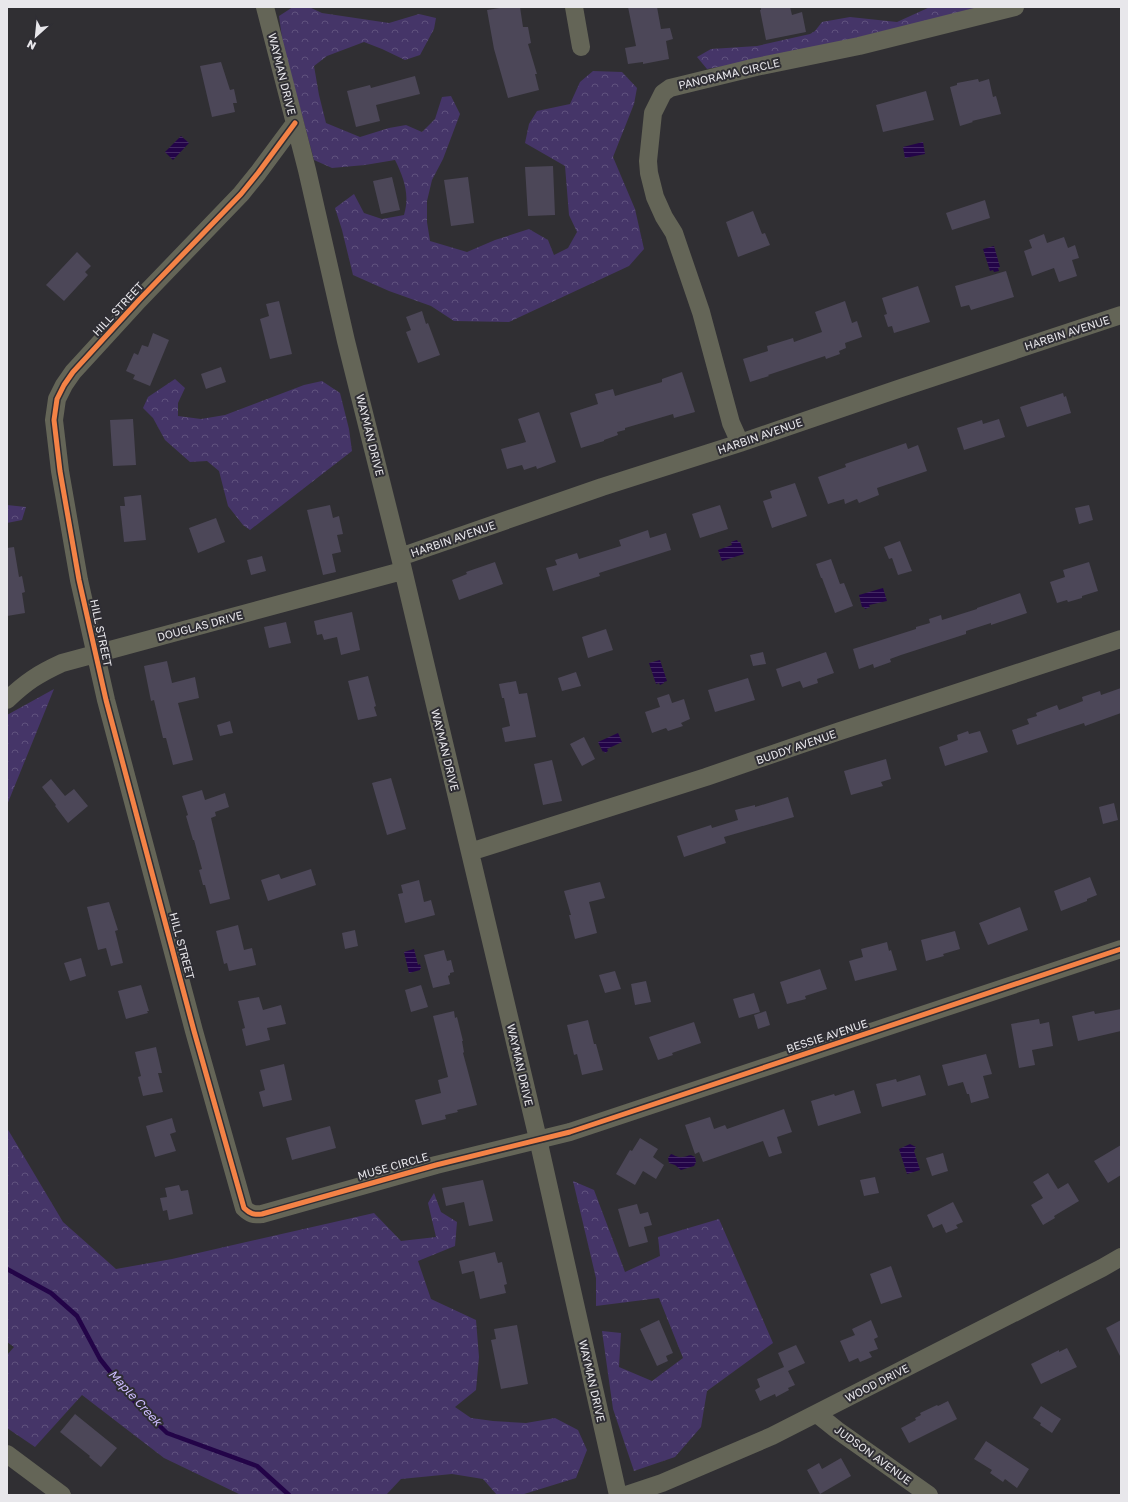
<svg xmlns="http://www.w3.org/2000/svg" width="1128" height="1502" font-family="'Golos Text',sans-serif">
  <defs>
    <pattern id="forest-crowns" width="20" height="18" patternUnits="userSpaceOnUse"><rect width="20" height="18" fill="#453568"/><path d="M2 6a3 3 0 1 1 6 0M12 15a3 3 0 1 1 6 0" fill="none" stroke="#60527e"/></pattern>
    <pattern id="water-rules" width="6" height="5" patternUnits="userSpaceOnUse"><rect width="6" height="5" fill="#230448"/><path d="M0 2.5h6" fill="none" stroke="#432963"/></pattern>
  </defs>
  <rect width="100%" height="100%" fill="#302f33"/>
  <path fill="url(#forest-crowns)" d="M293 7H309L322 13 389 23 419 14 436 18 434 29 420 55 405 60 382 49 364 42 327 56 314 66 319 95 326 123 360 137 389 128 406 125 422 132 435 119 442 97 451 96 460 114 443 159 432 180 427 201V222L430 241 467 252 495 240 529 229 548 240 554 255 568 248 577 232 569 215 565 166 525 143 529 124 537 111 570 104 580 82 593 71 622 72 637 88 634 104 613 157 635 209 644 249 629 266 509 322 454 321 431 306 389 291 353 275 342 230 335 208 354 194 364 213 382 219 404 215C410 195 404 178 395 160L365 165 332 168 314 160 283 45 279 16Z
    M930 7H993L771 58 707 69 697 57 711 49 757 46 810 34 815 31 822 22 850 17 897 22Z
    M175 379 185 388 178 403V416L201 419 225 415 304 385 322 381 340 393 349 429 352 451 250 530 243 525 228 506 219 471 207 461 190 462 165 440 153 418 143 408 148 397Z
    M7 505 26 507 22 520 7 523Z
    M54 689 7 805V715Z
    M7 1128 63 1222 116 1269 172 1259 374 1213 401 1241 436 1237 428 1203 434 1193 441 1212 457 1222 455 1246 418 1261 431 1299 476 1320 479 1357 476 1390 455 1407 471 1418 493 1421 526 1423 555 1418 578 1430 587 1450 576 1478 521 1495H497L483 1479 452 1474 401 1479 386 1495H241L164 1458 82 1395 35 1447 7 1428V1355L14 1347 7 1342Z
    M573 1181 594 1190 625 1272 660 1256 658 1237 719 1219 773 1343 707 1391 701 1427 675 1457 634 1471 613 1409 602 1331 621 1333 619 1367 652 1381 683 1358 659 1298 596 1306V1278Z"/>
  <path fill="url(#water-rules)" d="M181 136 189 143 173 160 165 152Z
    M923 142 925 154 905 158 903 147Z
    M994 246 1000 267 998 268 999 271 994 272 993 270 990 271 983 249Z
    M737 540 738 542H740L744 554 722 561 718 550 732 545 731 542Z
    M883 588 887 601 869 605 870 607 865 609 864 607H862L859 595Z
    M660 660 667 681 664 682V683L660 685 659 683 656 684 649 663Z
    M618 733 622 742 607 749 608 751 605 753 604 751 603 752 598 742Z
    M414 949 418 965 420 964 421 968 420 969V970L409 973 404 952Z
    M910 1144 916 1147 914 1151 920 1170 907 1174 899 1149Z
    M671 1154C674 1155 678 1158 682 1157 688 1157 689 1153 695 1157L696 1162 694 1166 681 1170 675 1165 669 1163 668 1158Z"/>
  <g fill="none" stroke-linecap="round" stroke-linejoin="round">
    <path stroke="#230448" stroke-width="4.5" d="M7 1269 51 1293 77 1316 100 1359 130 1397 167 1433 257 1466 289 1495"/>
  </g>
  <path fill="#4c4758" d="M506 7H520L523 27H528L531 43 528 44 537 74H535L539 90 508 98 494 49 487 10Z
    M628 7H657L661 29 670 28 673 39 666 41 669 59 643 64V62L628 64 625 48 636 46Z
    M761 7H790L792 15 802 12 806 32 766 40 760 10H761Z
    M221 62 230 90 234 89 237 103H233L235 112 212 117 200 66Z
    M415 76 420 94 376 105 380 121 356 127 347 91 370 85 371 88Z
    M978 79 979 82 989 79 993 97 996 96 1001 114 972 121 973 122 960 126 950 87 957 85V83Z
    M926 91 934 120 883 132 876 105Z
    M553 166 555 215 528 216 525 167Z
    M392 177 400 210 381 214 373 181Z
    M468 177 474 223 451 226 444 180Z
    M985 200 990 218 952 230 946 213Z
    M753 211 762 234 765 233 770 245 738 257 726 222Z
    M1044 234 1047 243 1064 237 1068 248 1075 245 1079 258 1072 260 1077 276 1059 282 1054 268 1032 276 1024 251 1032 248 1029 240Z
    M77 252 91 266 85 272 88 275 64 301 46 285Z
    M1006 271 1014 297 971 310 969 305 961 307 955 286Z
    M918 286 930 322 894 333 892 326 888 327 884 315 887 314 882 298Z
    M279 301 292 354 270 359 260 319 269 316 266 304Z
    M845 301 852 323 857 321 862 337 845 343 846 348 839 351 840 354 826 359 825 356 768 375 769 376 750 382 743 359 768 351 767 346 793 338 794 342 822 332 815 312Z
    M422 311 426 324 428 323 440 355 418 363 406 332 411 330 406 317Z
    M153 333 169 340 150 386 133 379 135 375 126 371 134 353 138 355 142 345 148 347Z
    M221 367 226 382 206 389 201 374Z
    M682 372 695 412 674 418 673 414 625 428V430L617 432 618 435 604 440V441L581 448 570 413 598 404 595 394 613 389 615 396 662 382V379Z
    M1063 393 1064 397 1066 396 1071 413 1027 427 1020 407Z
    M539 412 556 462 537 469 536 466 524 470 522 465 507 469 501 449 526 442 518 419Z
    M133 419 136 465 113 466 110 420Z
    M999 419 1005 437 964 450 957 428 982 420 983 424Z
    M906 443 908 449 918 445 927 471 877 488 879 495 859 503 857 499 845 504 844 499 828 504 818 477 846 467 845 464Z
    M795 483 807 516 772 528 763 501 772 498 770 491Z
    M141 495 146 540 124 542 120 506H125L124 497Z
    M330 505 333 518 339 516 343 534 337 535 341 552 332 554 336 572 323 575 307 510Z
    M720 505 728 529 700 538 692 514Z
    M1089 505 1093 520 1079 524 1075 508Z
    M216 518 225 542 198 553 189 528Z
    M648 530 650 538 666 533 671 550 599 573 600 576 553 591 546 568 557 565 555 560 577 553 579 559 621 546 619 540Z
    M900 541 912 571 898 575 892 558 889 559 884 547Z
    M14 547 19 577 22 576 25 592 22 593 25 613 7 616V548Z
    M262 556 266 571 251 575 247 560Z
    M831 559 840 584 844 583 853 606 835 613 822 578H821L816 564Z
    M495 562 503 584 459 600 452 580 467 574 466 572Z
    M1089 562 1098 591 1082 596V598L1068 602 1067 600 1057 603 1050 582 1065 577 1063 570Z
    M1020 593 1027 613 991 625V623L966 631V634L901 655 890 659 891 662 874 668 873 664 859 669 853 649 916 629V627L930 623 929 619 941 615 942 620 977 609V608Z
    M352 612 360 650 341 655 337 637 324 640 322 634 317 635 314 621Z
    M286 622 291 643 269 648 264 627Z
    M606 629 613 650 588 658 582 637Z
    M763 652 766 664 753 666 750 655Z
    M826 652 834 673 817 679 818 683 803 688 800 681 782 687 776 669Z
    M167 661 172 683 195 677 199 698 178 703 193 760 173 765 166 738H163L154 700 151 701 144 666Z
    M576 672 581 686 562 691 558 678Z
    M368 676 376 706 374 707 377 716 358 720 348 681Z
    M748 678 755 700 715 712 708 690Z
    M516 681 519 694 527 693 536 737 505 742 502 728 510 726 504 698H502L499 684Z
    M1121 688V713L1085 726 1084 723 1017 745 1012 730 1029 724 1027 719 1037 716 1036 713 1057 705 1059 710 1083 701 1082 697 1100 691 1101 695Z
    M669 694 672 703 684 699 690 719 681 723 683 726 668 731 666 728 652 733 645 712 660 707 657 698Z
    M230 721 233 733 220 736 217 725Z
    M968 731 969 734 980 731 988 752 945 766 939 747 958 740 957 735Z
    M584 737 595 759 582 766 570 744Z
    M886 759 891 779 881 782 883 786 851 795 844 771Z
    M552 760 562 801 543 805 534 764Z
    M391 778 406 829 387 835 372 783Z
    M51 779 65 796 74 789 88 806 68 823 55 806 56 805 42 787Z
    M202 790 205 800 225 793 229 807 215 812 216 816 211 818 230 899 210 904 205 885H203L199 870 202 869 194 840H193L186 816 188 815 182 796Z
    M788 797 794 817 724 837 726 843 684 857 677 836 711 825 712 828 738 820 735 810 755 805V807Z
    M1114 803 1118 820 1103 824 1099 807Z
    M311 869 316 885 268 901 261 880 279 874 281 879Z
    M1090 877 1097 895 1087 899V901L1061 911 1054 891Z
    M419 880 424 902 431 900 435 915 405 923 398 894 403 893 401 885Z
    M600 882 605 898 589 902 597 933 575 939 569 915H571L564 891Z
    M109 902 118 930 115 931 123 963 111 966 106 948 98 950 87 907Z
    M1020 907 1028 930 988 945 979 923Z
    M238 925 244 950 252 948 256 965 229 971 227 963 224 964 216 931Z
    M355 930 358 946 345 949 342 933Z
    M955 931 960 949 943 954 944 956 926 961 921 940Z
    M887 942 889 951 891 950 897 970 855 981 849 961 863 957 861 949Z
    M444 950 447 961 451 960 454 972 450 973V975L448 976 450 984 433 988 424 955Z
    M81 958 86 976 70 981 64 963Z
    M820 969 827 989 805 996 806 999 787 1004 780 982Z
    M615 971 621 989 605 993 599 975Z
    M646 981 651 1002 635 1005 631 984Z
    M141 985 149 1011H147L148 1013 126 1019 118 991Z
    M421 985 428 1007 411 1012 405 990Z
    M754 993 760 1012 739 1018 733 999Z
    M259 997 263 1010 281 1005 286 1024 267 1028 270 1040 246 1046 242 1029 245 1028 238 1001Z
    M1121 1009V1031L1078 1041 1072 1016 1094 1011 1095 1014Z
    M454 1011 455 1018 457 1017 463 1041H462L464 1052 463 1053 477 1105 457 1110 458 1112 445 1115 446 1119 422 1125 415 1100 441 1093 438 1080 448 1077 433 1016Z
    M766 1011 770 1025 758 1029 754 1015Z
    M1039 1019 1040 1024 1049 1022 1053 1046 1032 1050 1035 1065 1019 1068 1011 1024Z
    M588 1020 594 1044H596L603 1070 582 1075 577 1054 574 1055 567 1025Z
    M694 1022 701 1043 672 1053 673 1055 658 1060 649 1037Z
    M156 1047 162 1073H158L163 1092 143 1096 138 1077 141 1076 135 1052Z
    M986 1054 992 1074 983 1076 989 1098 971 1103 969 1094H967L963 1082 948 1086 942 1065Z
    M284 1064 292 1100 263 1107 259 1092 265 1090 260 1070Z
    M920 1075 926 1095 882 1107 876 1084 896 1079 897 1082Z
    M854 1090 861 1113 818 1126 811 1101 834 1094 835 1096Z
    M784 1109 792 1132 777 1137 782 1153 769 1157 763 1141 703 1162 699 1152 695 1154 685 1125 710 1117 714 1129 725 1125 727 1129Z
    M172 1118 176 1132 170 1134 176 1151 155 1157 146 1126Z
    M330 1126 336 1148 292 1160 286 1138Z
    M640 1138 658 1149 653 1157 664 1165 656 1179 643 1171 635 1185 616 1174 630 1150 632 1151Z
    M1121 1145V1175L1108 1183 1094 1161Z
    M943 1153 948 1171 932 1176 926 1158Z
    M1048 1173 1058 1189 1068 1183 1079 1201 1054 1216 1055 1218 1043 1225 1031 1205 1043 1198 1033 1182Z
    M875 1177 879 1193 864 1196 860 1180Z
    M483 1180 493 1221 469 1226 464 1202 446 1206 442 1188Z
    M179 1185 181 1191 188 1190 193 1214 169 1220 167 1210 163 1211 160 1198 167 1197 165 1188Z
    M953 1202 963 1222 956 1225 958 1228 946 1233 942 1224 933 1228 927 1215Z
    M637 1204 640 1214 648 1212 652 1225 644 1227 648 1242 629 1247 618 1209Z
    M495 1252 498 1263 502 1262 507 1284 504 1285 506 1293 480 1299 474 1271 462 1274 459 1261Z
    M891 1266 902 1297 881 1304 870 1274Z
    M659 1320 673 1353 666 1356 668 1361 657 1366 640 1329Z
    M871 1320 878 1337 874 1339 878 1349 869 1352 872 1357 860 1362 858 1358 849 1362 840 1341 855 1335 852 1329Z
    M1121 1320V1358L1106 1328Z
    M517 1325 528 1384 501 1389 491 1340 496 1339 494 1329Z
    M796 1345 805 1363 788 1371 795 1385 788 1388 789 1390 776 1397 775 1394 760 1401 755 1390 760 1387 757 1379 784 1367 778 1353Z
    M1067 1348 1077 1367 1041 1384 1031 1364 1059 1350V1352Z
    M948 1401 957 1419 909 1443 901 1428 916 1420 915 1418 921 1415 920 1413 937 1405 938 1406Z
    M1041 1406 1061 1419 1052 1433 1040 1425 1041 1423 1033 1418Z
    M75 1414 117 1448 101 1467 89 1457 90 1456 60 1432Z
    M986 1441 1029 1469 1017 1488 1005 1479 1003 1482 990 1473 992 1470 974 1459Z
    M841 1458 851 1476 820 1494 807 1470 819 1463 822 1469Z"/>
  <g fill="none" stroke-linecap="round" stroke-linejoin="round">
    <path stroke="#646557" stroke-width="18" d="M265 7 307 170 346 341 400 557 538 1139 618 1495
      M574 7 581 47
      M295 123 258 173 241 194 139 300 73 372 64 385 57 399 54 420 60 471 79 580 106 700 194 1031 244 1208C250 1214 254 1215 262 1214L436 1165 570 1132 1121 949
      M740 443 731 423 701 312 674 233 664 217 655 197 649 173 648 161 653 113 663 93 670 88 756 67 859 46 1015 7
      M400 557 602 487 740 443 898 389 1121 315
      M7 700C26 682 38 674 62 663L402 571
      M470 852 706 777 837 732 1121 639
      M817 1414 837 1430 929 1495
      M7 1454 62 1495
      M626 1495 662 1483 772 1436 1102 1268 1121 1257"/>
    <defs>
      <path id="cycleway" d="M295 123 258 173 241 194 139 300 73 372 64 385 57 399 54 420 60 471 79 580 106 700 194 1031 244 1208C250 1214 254 1215 262 1214L436 1165 570 1132 1121 949"/>
    </defs>
    <use href="#cycleway" stroke="#2f2e34" stroke-width="8"/>
    <use href="#cycleway" stroke="#f48246" stroke-width="5"/>
  </g>
  <g text-anchor="middle" stroke-width="4" stroke-linejoin="round" paint-order="stroke">
    <g font-size="11" fill="#e8e7eb" stroke="#2f2e34">
      <text transform="translate(282 74) rotate(76)" y="4">WAYMAN DRIVE</text>
      <text transform="translate(729 74) rotate(-13)" y="4">PANORAMA CIRCLE</text>
      <text transform="translate(118 309) rotate(-47)" y="4">HILL STREET</text>
      <text transform="translate(1067 333) rotate(-18)" y="4">HARBIN AVENUE</text>
      <text transform="translate(370 435) rotate(76)" y="4">WAYMAN DRIVE</text>
      <text transform="translate(760 436) rotate(-19)" y="4">HARBIN AVENUE</text>
      <text transform="translate(453 539) rotate(-19)" y="4">HARBIN AVENUE</text>
      <text transform="translate(200 626) rotate(-15)" y="4">DOUGLAS DRIVE</text>
      <text transform="translate(101 633) rotate(78)" y="4">HILL STREET</text>
      <text transform="translate(796 747) rotate(-19)" y="4">BUDDY AVENUE</text>
      <text transform="translate(445 750) rotate(76)" y="4">WAYMAN DRIVE</text>
      <text transform="translate(182 946) rotate(75)" y="4">HILL STREET</text>
      <text transform="translate(827 1036) rotate(-18)" y="4">BESSIE AVENUE</text>
      <text transform="translate(520 1065) rotate(77)" y="4">WAYMAN DRIVE</text>
      <text transform="translate(393 1166) rotate(-16)" y="4">MUSE CIRCLE</text>
      <text transform="translate(592 1381) rotate(77)" y="4">WAYMAN DRIVE</text>
      <text transform="translate(877 1383) rotate(-27)" y="4">WOOD DRIVE</text>
      <text transform="translate(873 1455) rotate(36)" y="4">JUDSON AVENUE</text>
    </g>
    <g font-size="12" font-style="italic" fill="#cebdff" stroke="#2f2e34">
      <text transform="translate(135 1398) rotate(47)" y="4">Maple Creek</text>
    </g>
  </g>
  <rect width="1128" height="1502" fill="none" stroke="#e8e7eb" stroke-width="16"/>
  <g transform="translate(36 36) rotate(207)" stroke="#2f2e34" stroke-width="3" paint-order="stroke">
  <path d="M0-3L7 15L0 10L-7 15Z" fill="#e8e7eb"/>
  <text y="-6" font-size="11" font-weight="bold" text-anchor="middle" fill="#e8e7eb">N</text>
  </g>
</svg>
